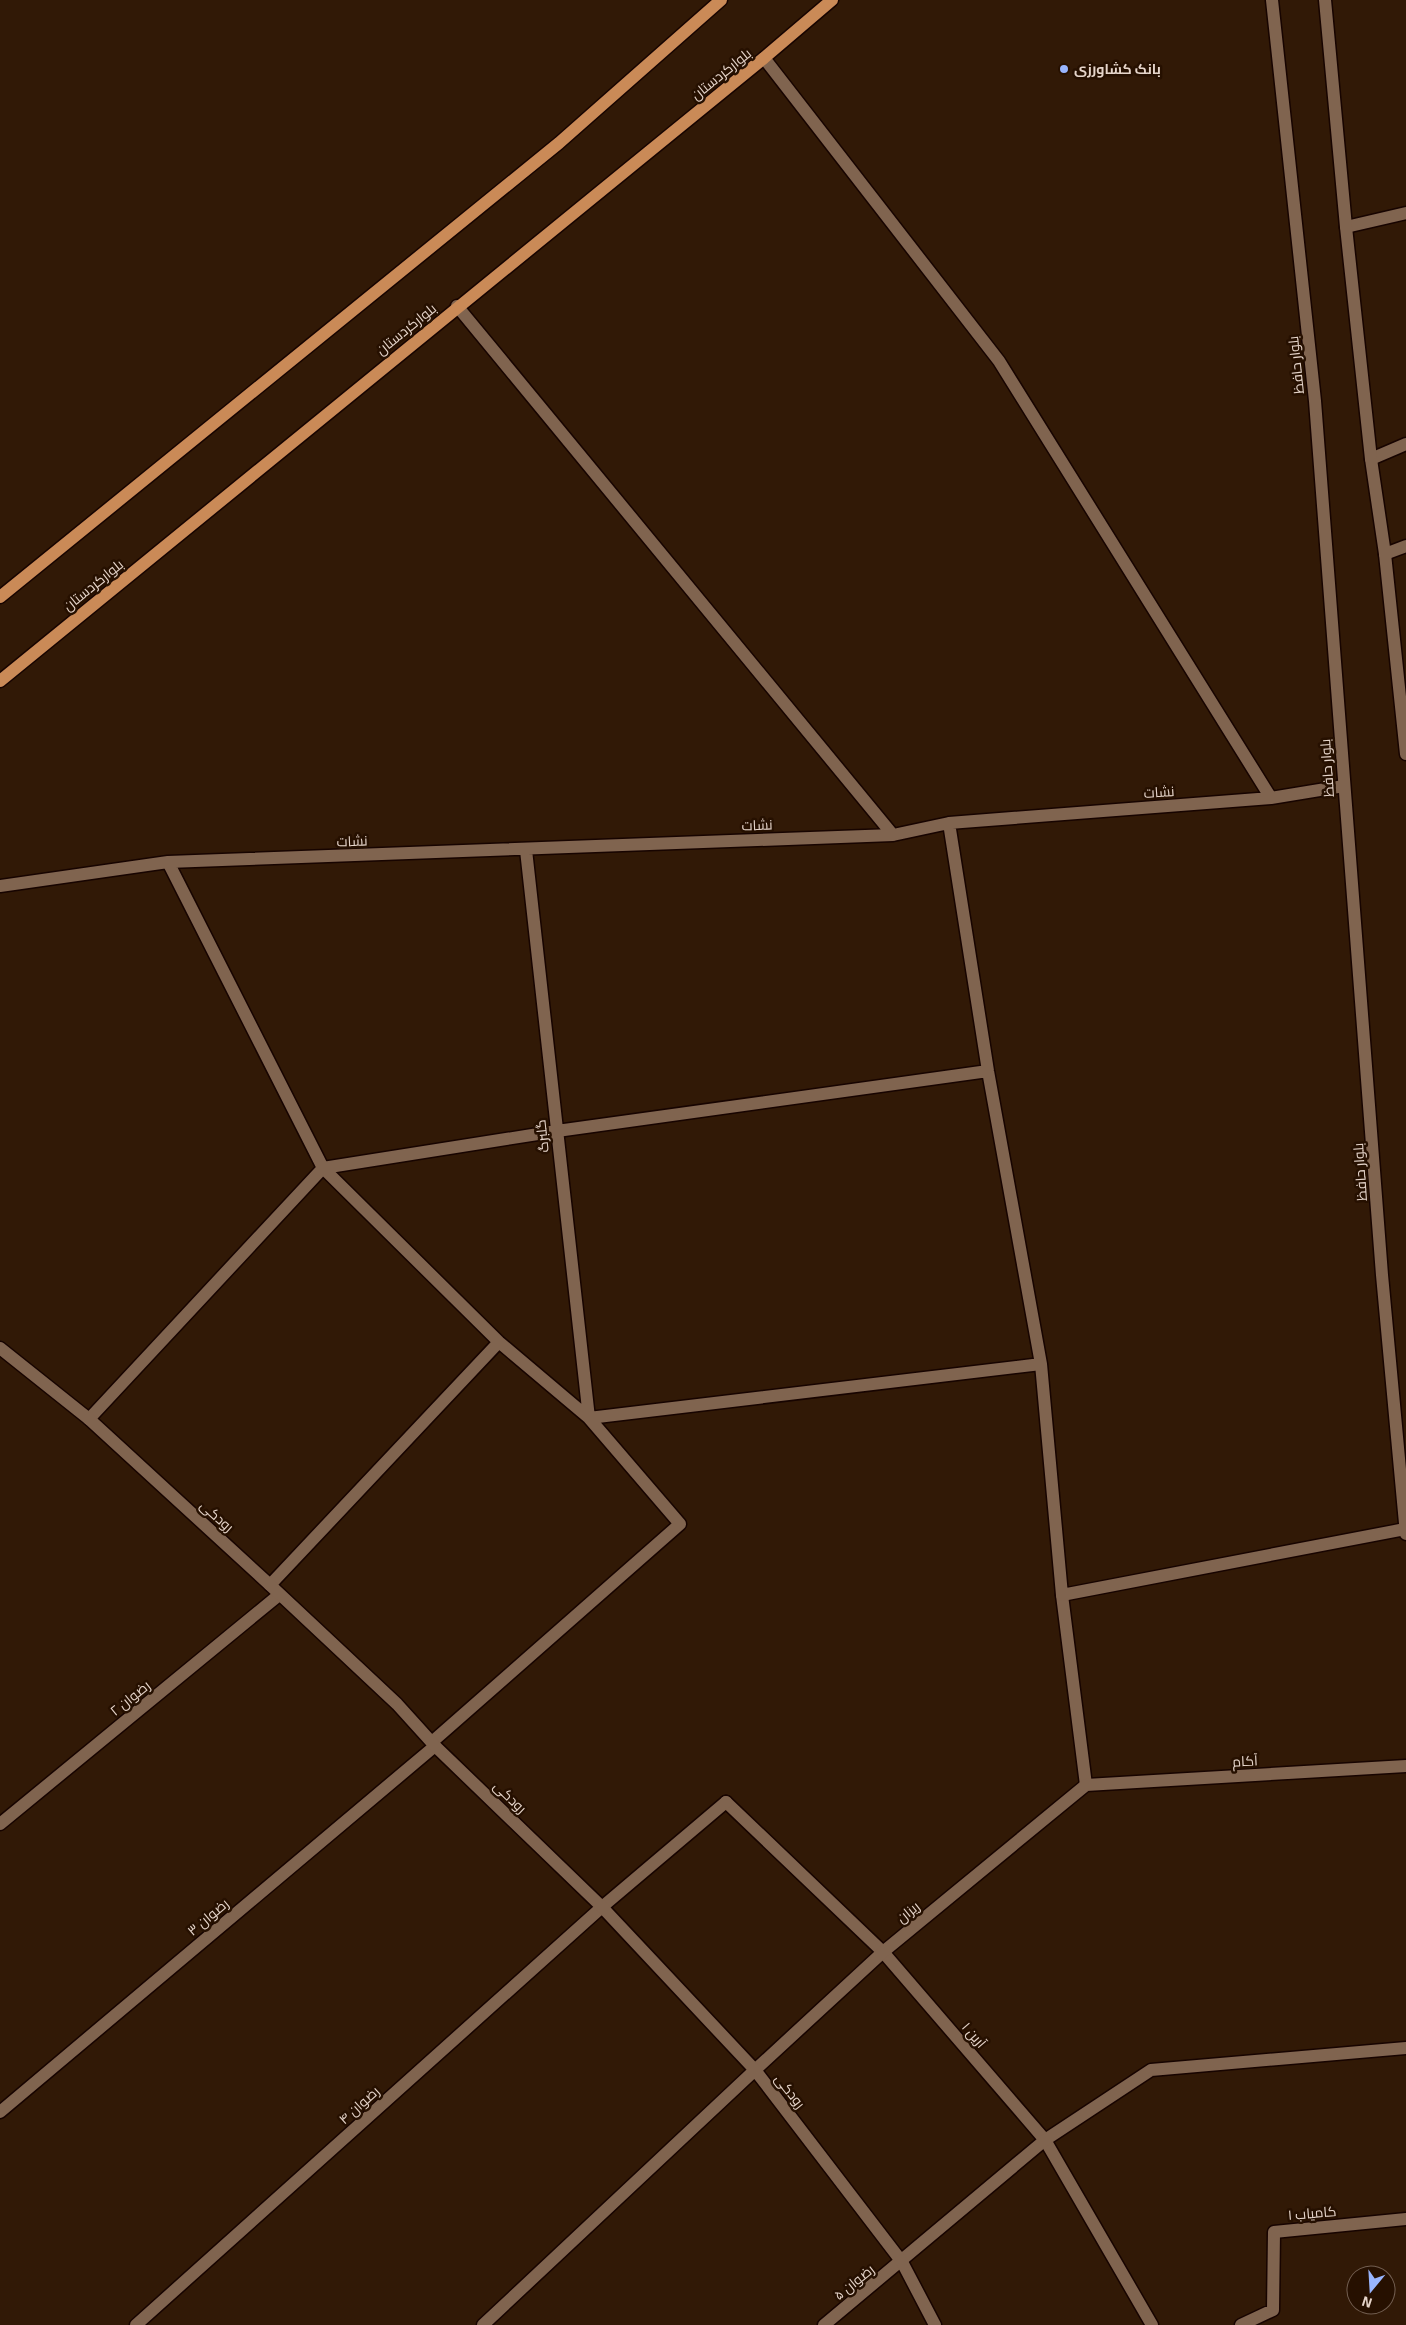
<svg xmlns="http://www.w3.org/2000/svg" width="1406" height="2325" font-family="Georgia,Cairo,serif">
  <rect width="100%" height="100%" fill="#311906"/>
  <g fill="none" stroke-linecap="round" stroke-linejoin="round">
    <defs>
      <path id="lane" d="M1062 1595 1086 1785
        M726 1802 883 1952 1045 2140 1152 2325"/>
      <path id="street" d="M764 58 999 361 1271 798
        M1346 227 1406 213
        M457 306 893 835
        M1371 459 1406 444
        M1385 554 1406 546
        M949 823 988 1071 1041 1364 1062 1595 1405 1529
        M526 850 589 1418 1041 1364
        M168 862 323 1168 499 1342 589 1418 680 1524 432 1742
        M0 886 168 862 893 835 949 823 1271 798 1344 786
        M89 1419 323 1168 557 1131 988 1071
        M270 1585 499 1342
        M0 1824 279 1595
        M755 2070 883 1952 1086 1785 1406 1766
        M0 2112 435 1746
        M136 2325 602 1907 726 1802
        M824 2325 1045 2140 1151 2070 1406 2048
        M1241 2325 1273 2310 1274 2232 1406 2219"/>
      <path id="secondary" d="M1272 0 1315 401 1382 1275 1406 1534
        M1325 0 1346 227 1371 459 1385 554 1406 754
        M0 1348 89 1419 270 1585 397 1704 435 1746 602 1907 755 2070 902 2262 935 2325
        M483 2325 755 2070"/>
      <path id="primary" d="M0 597 559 143 721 0
        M0 681 764 58 832 0"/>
    </defs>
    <use href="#lane" stroke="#170400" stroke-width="15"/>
    <use href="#street" stroke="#170400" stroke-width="15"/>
    <use href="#secondary" stroke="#170400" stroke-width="15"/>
    <use href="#primary" stroke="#170400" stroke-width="15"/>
    <use href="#lane" stroke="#80644f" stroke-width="12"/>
    <use href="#street" stroke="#80644f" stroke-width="12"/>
    <use href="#secondary" stroke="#80644f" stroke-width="12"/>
    <use href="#primary" stroke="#ca8a57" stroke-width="12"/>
  </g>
  <circle fill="#99b5fd" stroke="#261000" stroke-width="2" cx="1064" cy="69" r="5"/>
  <g text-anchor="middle" stroke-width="5" stroke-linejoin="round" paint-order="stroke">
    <g font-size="14" font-weight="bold" fill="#e6d5ca" stroke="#261000" text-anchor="start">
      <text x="1074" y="74">بانک کشاورزی</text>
    </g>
    <g font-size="14" fill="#e6d5ca" stroke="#261000">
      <text transform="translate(721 74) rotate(-39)" y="5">بلوارکردستان</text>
      <text transform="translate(406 329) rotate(-39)" y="5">بلوارکردستان</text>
      <text transform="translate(1296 365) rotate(-96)" y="5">بلوار حافظ</text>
      <text transform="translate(93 585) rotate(-39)" y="5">بلوارکردستان</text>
      <text transform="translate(1327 768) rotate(-94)" y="5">بلوار حافظ</text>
      <text transform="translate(1159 792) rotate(-4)" y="5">نشات</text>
      <text transform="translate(757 825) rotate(-2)" y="5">نشات</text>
      <text transform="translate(352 841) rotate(-2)" y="5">نشات</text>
      <text transform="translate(542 1136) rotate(-96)" y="5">گلبرگ</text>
      <text transform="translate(1360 1172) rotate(-94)" y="5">بلوار حافظ</text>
      <text transform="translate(217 1516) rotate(42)" y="5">رودکی</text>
      <text transform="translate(130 1698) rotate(-39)" y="5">رضوان ۲</text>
      <text transform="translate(1245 1761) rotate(-3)" y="5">آکام</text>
      <text transform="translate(510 1797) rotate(44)" y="5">رودکی</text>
      <text transform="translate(908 1912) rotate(-39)" y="5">ریزان</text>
      <text transform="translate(208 1917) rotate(-40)" y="5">رضوان ۳</text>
      <text transform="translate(974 2035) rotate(49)" y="5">آرین ۱</text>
      <text transform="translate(790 2091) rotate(52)" y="5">رودکی</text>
      <text transform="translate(359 2105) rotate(-42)" y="5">رضوان ۴</text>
      <text transform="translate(1312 2213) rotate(-5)" y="5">کامیاب ۱</text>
      <text transform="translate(854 2282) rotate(-39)" y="5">رضوان ۵</text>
    </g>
  </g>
  <g transform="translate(1371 2290) rotate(198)"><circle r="24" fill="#261000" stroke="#735f51"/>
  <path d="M0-4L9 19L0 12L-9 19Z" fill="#99b5fd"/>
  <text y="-8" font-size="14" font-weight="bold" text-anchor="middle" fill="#e6d5ca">N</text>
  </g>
</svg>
